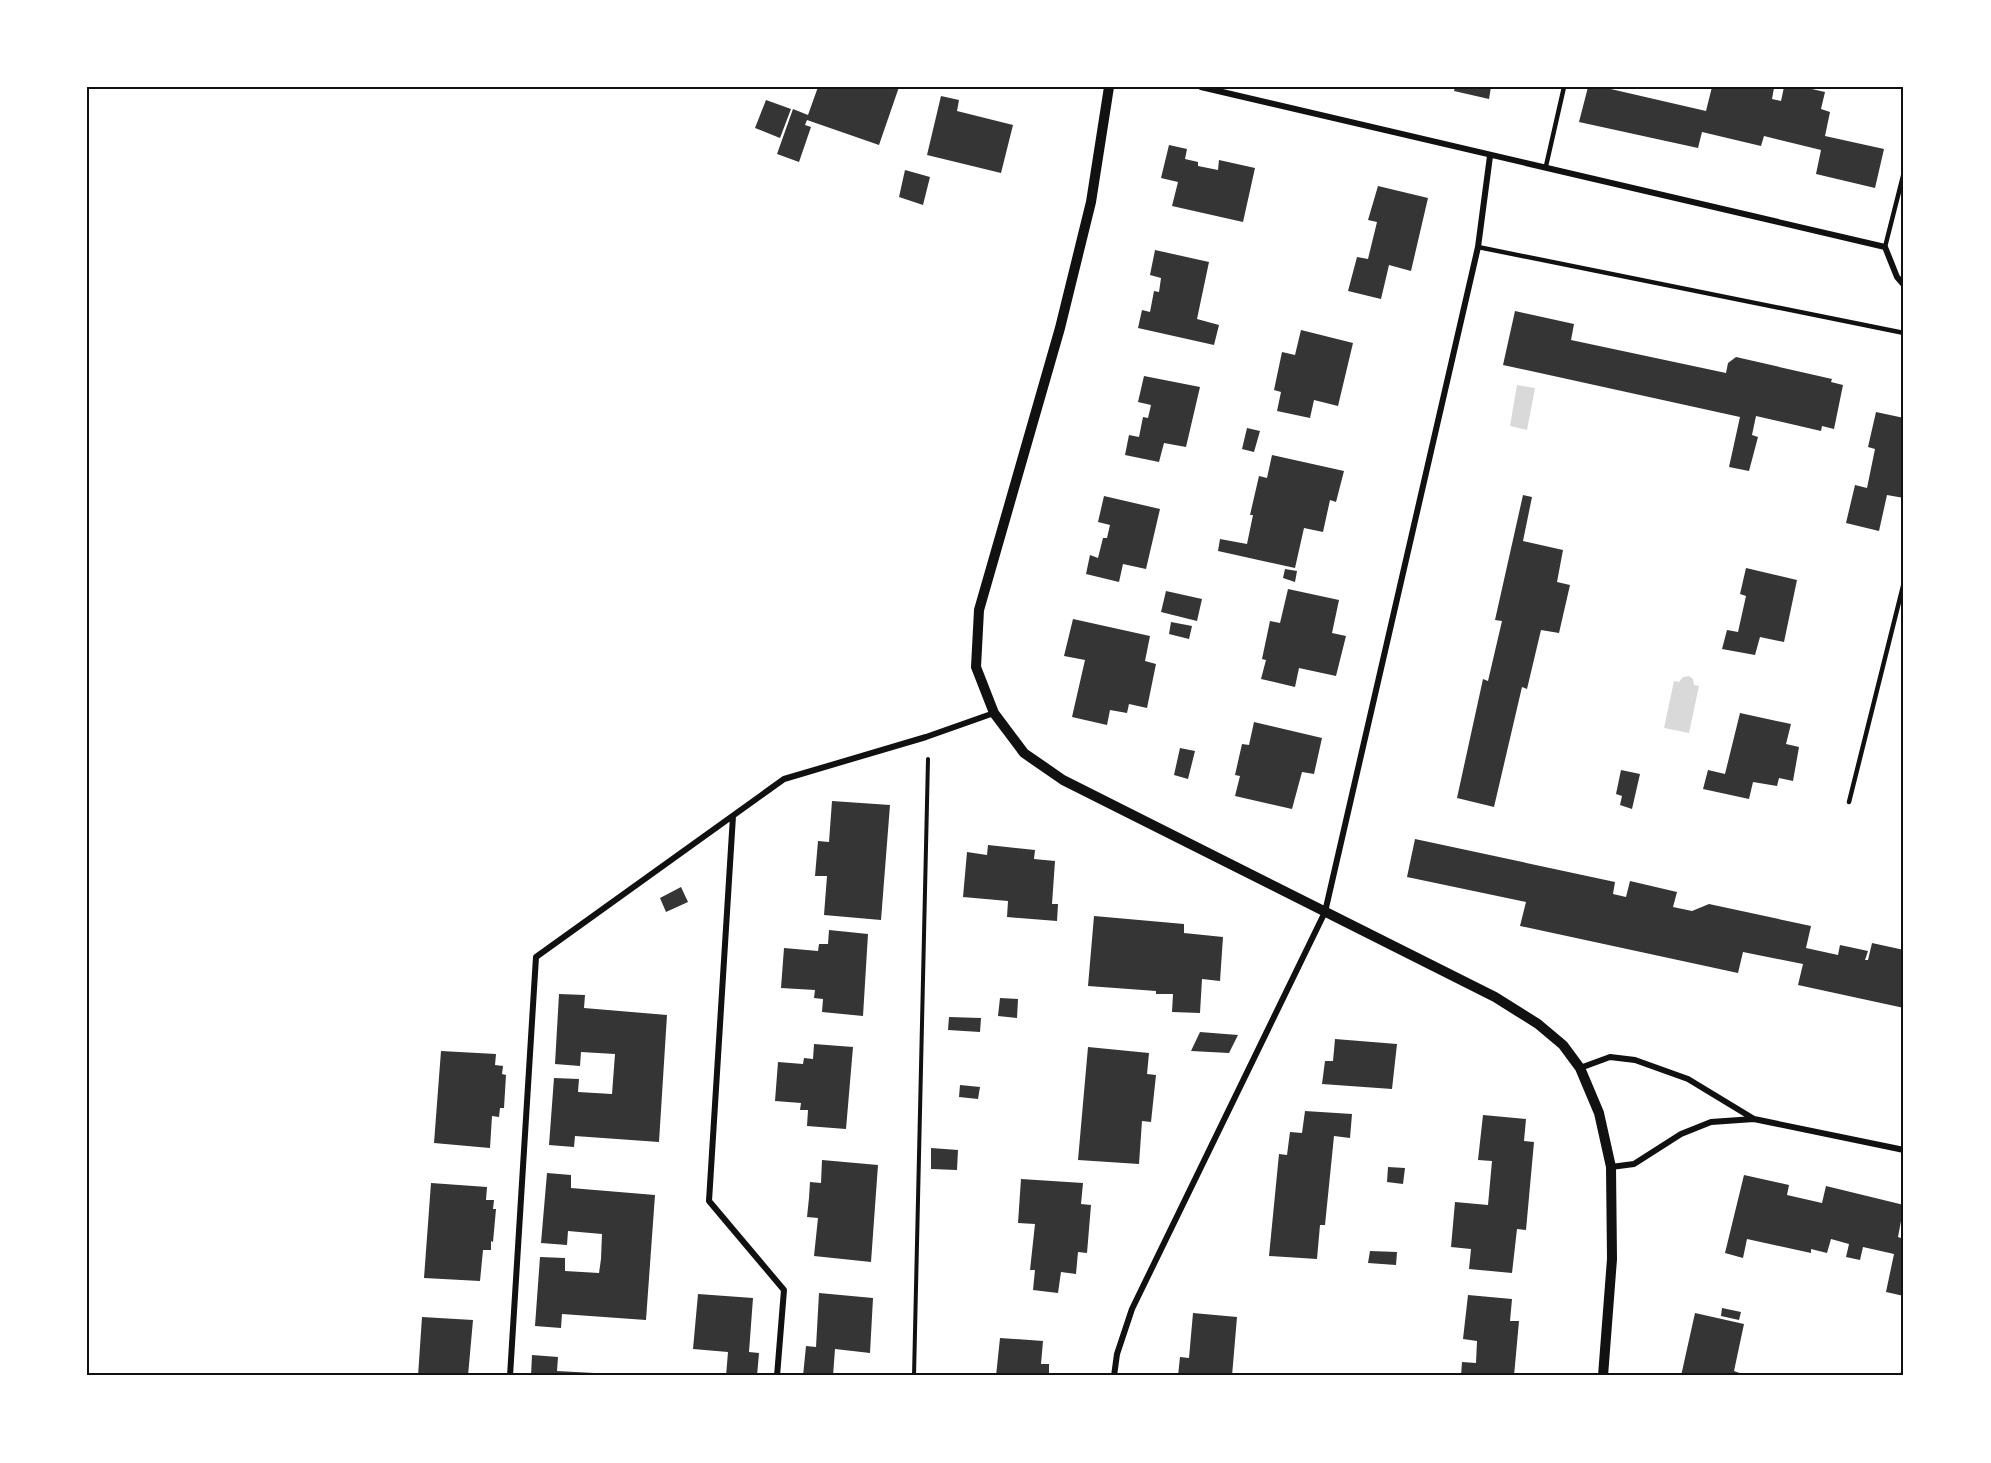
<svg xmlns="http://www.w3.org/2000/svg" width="1991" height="1463" font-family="'Nunito Sans',sans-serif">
  <rect width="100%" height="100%" fill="#fff"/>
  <path fill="#d9d9d9" d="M1517 385 1535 388 1527 430 1510 426Z
    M1689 676 1693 679 1694 685 1699 686 1689 733 1664 728 1674 681 1679 682 1683 677Z"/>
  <path fill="#353535" d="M818 87H899L879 145 807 120 805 125 811 127 799 162 777 154 793 109 808 115Z
    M1455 87H1491L1489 99 1454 91Z
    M1588 87H1602L1706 111 1712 87H1767L1774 88 1772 99 1781 101 1784 87H1803L1825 92 1821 109 1830 112 1825 136 1884 149 1875 188 1816 174 1821 150 1764 136 1761 146 1702 132 1698 148 1579 122Z
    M941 96 959 100 957 111 1013 125 1001 173 927 155Z
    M766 100 791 109 780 138 755 128Z
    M1169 145 1187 149 1185 159 1198 162V166L1218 170 1219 160 1255 168 1243 222 1172 206 1178 182 1161 178Z
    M905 170 930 177 923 205 899 197Z
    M1378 186 1428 198 1411 271 1389 265 1381 299 1348 291 1357 257 1368 259 1377 222 1368 220Z
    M1155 250 1209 262 1197 319 1219 325 1214 345 1138 328 1142 310 1150 312 1154 291 1159 292 1161 278 1150 275Z
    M1515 311 1574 324 1571 340 1726 373 1728 363 1736 357 1832 379 1831 382 1843 385 1834 429 1822 426 1821 431 1756 416 1752 435 1758 437 1749 471 1729 467 1740 417 1503 365Z
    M1301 330 1353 343 1338 406 1314 400 1310 418 1277 411 1281 392 1274 390 1282 352 1295 355Z
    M1144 376 1200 387 1186 447 1164 443 1159 462 1125 455 1129 435 1139 437 1143 417 1148 418 1151 405 1138 402Z
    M1876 412 1904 418V498L1887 495 1879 531 1846 523 1855 485 1867 488 1875 449 1868 447Z
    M1247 428 1260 431 1254 452 1242 449Z
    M1272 455 1344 471 1336 502 1330 500 1323 532 1304 528 1295 568 1218 551 1220 539 1247 544 1253 515H1250L1259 476 1267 478Z
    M1523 495 1532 497 1523 541 1563 550 1557 582 1570 585 1559 633 1541 630 1527 689 1522 687 1494 807 1457 798 1483 679 1488 681 1502 621 1495 620Z
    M1104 496 1160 509 1146 569 1123 564 1119 582 1086 574 1090 555 1098 558 1103 538H1107L1110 525 1098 522Z
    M1746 568 1797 580 1784 642 1760 637 1755 655 1722 649 1727 630 1738 632 1746 596 1740 594Z
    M1285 569 1297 571 1295 582 1283 578Z
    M1288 589 1339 600 1332 633 1346 636 1336 676 1299 668 1295 687 1261 679 1266 660 1262 659 1270 621 1280 623Z
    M1166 591 1202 599 1197 621 1161 612Z
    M1073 619 1150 636 1145 661 1156 664 1147 708 1129 704 1127 713 1110 710 1107 725 1072 717 1085 660 1064 656Z
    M1171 622 1192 626 1189 639 1169 634Z
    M1740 713 1791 724 1786 744 1799 747 1793 781 1779 778 1777 786 1753 782 1749 799 1703 789 1708 770 1725 774Z
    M1254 722 1322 738 1314 774 1302 772 1292 809 1235 796 1240 776 1235 775 1242 744 1249 745Z
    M1180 748 1195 751 1188 779 1174 775Z
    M1621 770 1640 774 1632 809 1620 805 1622 796 1616 794Z
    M832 801 890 805 881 920 824 915 827 876H815L818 841 829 842Z
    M1415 839 1615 882 1613 894 1626 897 1630 881 1677 892 1673 907 1692 911 1709 904 1811 926 1806 948 1838 955 1840 945 1868 951 1865 960H1868L1872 943 1904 950V1008L1798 985 1803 964 1743 952 1738 973 1520 926 1526 902 1407 877Z
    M988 845 1035 850 1034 859 1055 861 1052 904H1058L1057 921 1007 917 1008 901 963 897 967 852 987 855Z
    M681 887 688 902 666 912 660 898Z
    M1094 916 1184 924V933L1223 937 1220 981 1202 979 1200 1013 1172 1012 1173 994H1156V991L1088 986Z
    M829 930 868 934 863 1016 822 1012 823 999 814 998 815 990 781 988 784 948 818 951 819 944H828Z
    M559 994 585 995 584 1008 667 1015 659 1142 575 1136 574 1147 549 1145 554 1078 579 1079 578 1092 612 1094 615 1054 581 1052 580 1066 555 1064Z
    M1000 998 1018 999 1017 1018 998 1016Z
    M949 1017 981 1018 980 1032 948 1030Z
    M1200 1032 1238 1035 1229 1053 1191 1051Z
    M1335 1039 1397 1044 1392 1089 1322 1084 1325 1061H1333Z
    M814 1044 853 1047 846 1129 807 1126 808 1110H800L801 1103 775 1101 778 1062 803 1064 804 1058 813 1059Z
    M1088 1047 1149 1053 1147 1074 1156 1075 1151 1122 1142 1121 1139 1164 1078 1160Z
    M441 1051 496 1054 495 1065 503 1066 502 1074 506 1075 504 1108H500L499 1117 492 1116 490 1148 434 1143Z
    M960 1085 980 1087 978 1099 959 1097Z
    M1305 1111 1352 1114 1350 1138 1334 1136 1325 1225H1320L1317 1259 1269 1256 1279 1154 1287 1155 1290 1132 1302 1133Z
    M1483 1115 1526 1119 1524 1141 1534 1142 1526 1230 1517 1229 1512 1273 1469 1269 1471 1249 1451 1247 1455 1202 1488 1205 1492 1161 1478 1160Z
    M931 1148 958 1150 957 1170 931 1169Z
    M822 1160 878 1165 871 1262 814 1256 818 1218 807 1217 809 1198 810 1182 821 1183Z
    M1388 1167 1405 1168 1403 1184 1387 1182Z
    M547 1173 571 1175V1188L655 1195 646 1320 562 1314 561 1328 535 1326 540 1257 565 1258V1271L599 1273 601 1259 602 1234 568 1231 567 1245 541 1243Z
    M1744 1175 1789 1185 1787 1195 1822 1203 1826 1186 1904 1205 1898 1237 1904 1239V1296L1886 1292 1894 1254 1863 1247 1860 1260 1846 1257 1849 1244 1831 1239 1827 1253 1811 1249V1253L1747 1239 1743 1258 1725 1253Z
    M1021 1179 1083 1183 1081 1204 1091 1205 1087 1253 1078 1252 1076 1274 1061 1272 1058 1293 1033 1290 1035 1270H1030L1035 1224 1018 1223Z
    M431 1183 487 1187 486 1200H494L493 1209H496L493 1242 491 1241V1250H483L480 1281 424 1278Z
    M1370 1251 1397 1252 1396 1265 1368 1263Z
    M819 1293 873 1298 870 1353 835 1349 833 1376H803L806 1346 816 1347Z
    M698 1294 753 1298 749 1352 759 1353 757 1376H726L728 1352 693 1349Z
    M1468 1295 1512 1299 1510 1321H1519L1514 1376H1461L1462 1362 1476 1363 1477 1341 1463 1339Z
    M1722 1308 1741 1312 1739 1320 1721 1316Z
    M1193 1313 1237 1317 1232 1376H1178L1180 1357 1189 1358Z
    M1695 1313 1744 1324 1734 1371 1748 1376H1681Z
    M422 1317 473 1320 468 1376H418Z
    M1000 1338 1043 1341 1041 1364H1049V1376H996Z
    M532 1355 558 1357 557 1371 613 1374V1376H531Z
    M1903 1362 1904 1376H1900Z"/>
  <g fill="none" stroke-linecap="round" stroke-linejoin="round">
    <path stroke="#111" stroke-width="4" d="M914 1376 928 759"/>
    <path stroke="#111" stroke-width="4.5" d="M1546 166 1564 87
      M1478 247 1904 333
      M1885 247 1904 172
      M1849 802 1904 582"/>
    <path stroke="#111" stroke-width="6" d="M1201 87 1885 247 1897 277 1904 285
      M733 816 709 1201 784 1290 777 1376
      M1580 1068 1610 1057 1635 1060 1688 1079 1754 1119
      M1611 1167 1634 1164 1681 1134 1711 1122 1754 1119 1904 1150
      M510 1376 536 957 784 779 926 737 994 713
      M1114 1376 1117 1354 1132 1309 1325 912 1478 247 1490 156"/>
    <path stroke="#111" stroke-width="10" d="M1109 87 1091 202 1060 328 979 610 976 667 994 713 1024 753 1063 780 1495 997 1538 1024 1563 1045 1580 1068 1599 1113 1611 1167 1612 1259 1603 1376"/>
  </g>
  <rect width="1991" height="1463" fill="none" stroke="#ffffff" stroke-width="177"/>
  <rect x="88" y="88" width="1814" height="1286" fill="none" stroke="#111" stroke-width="2"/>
</svg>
